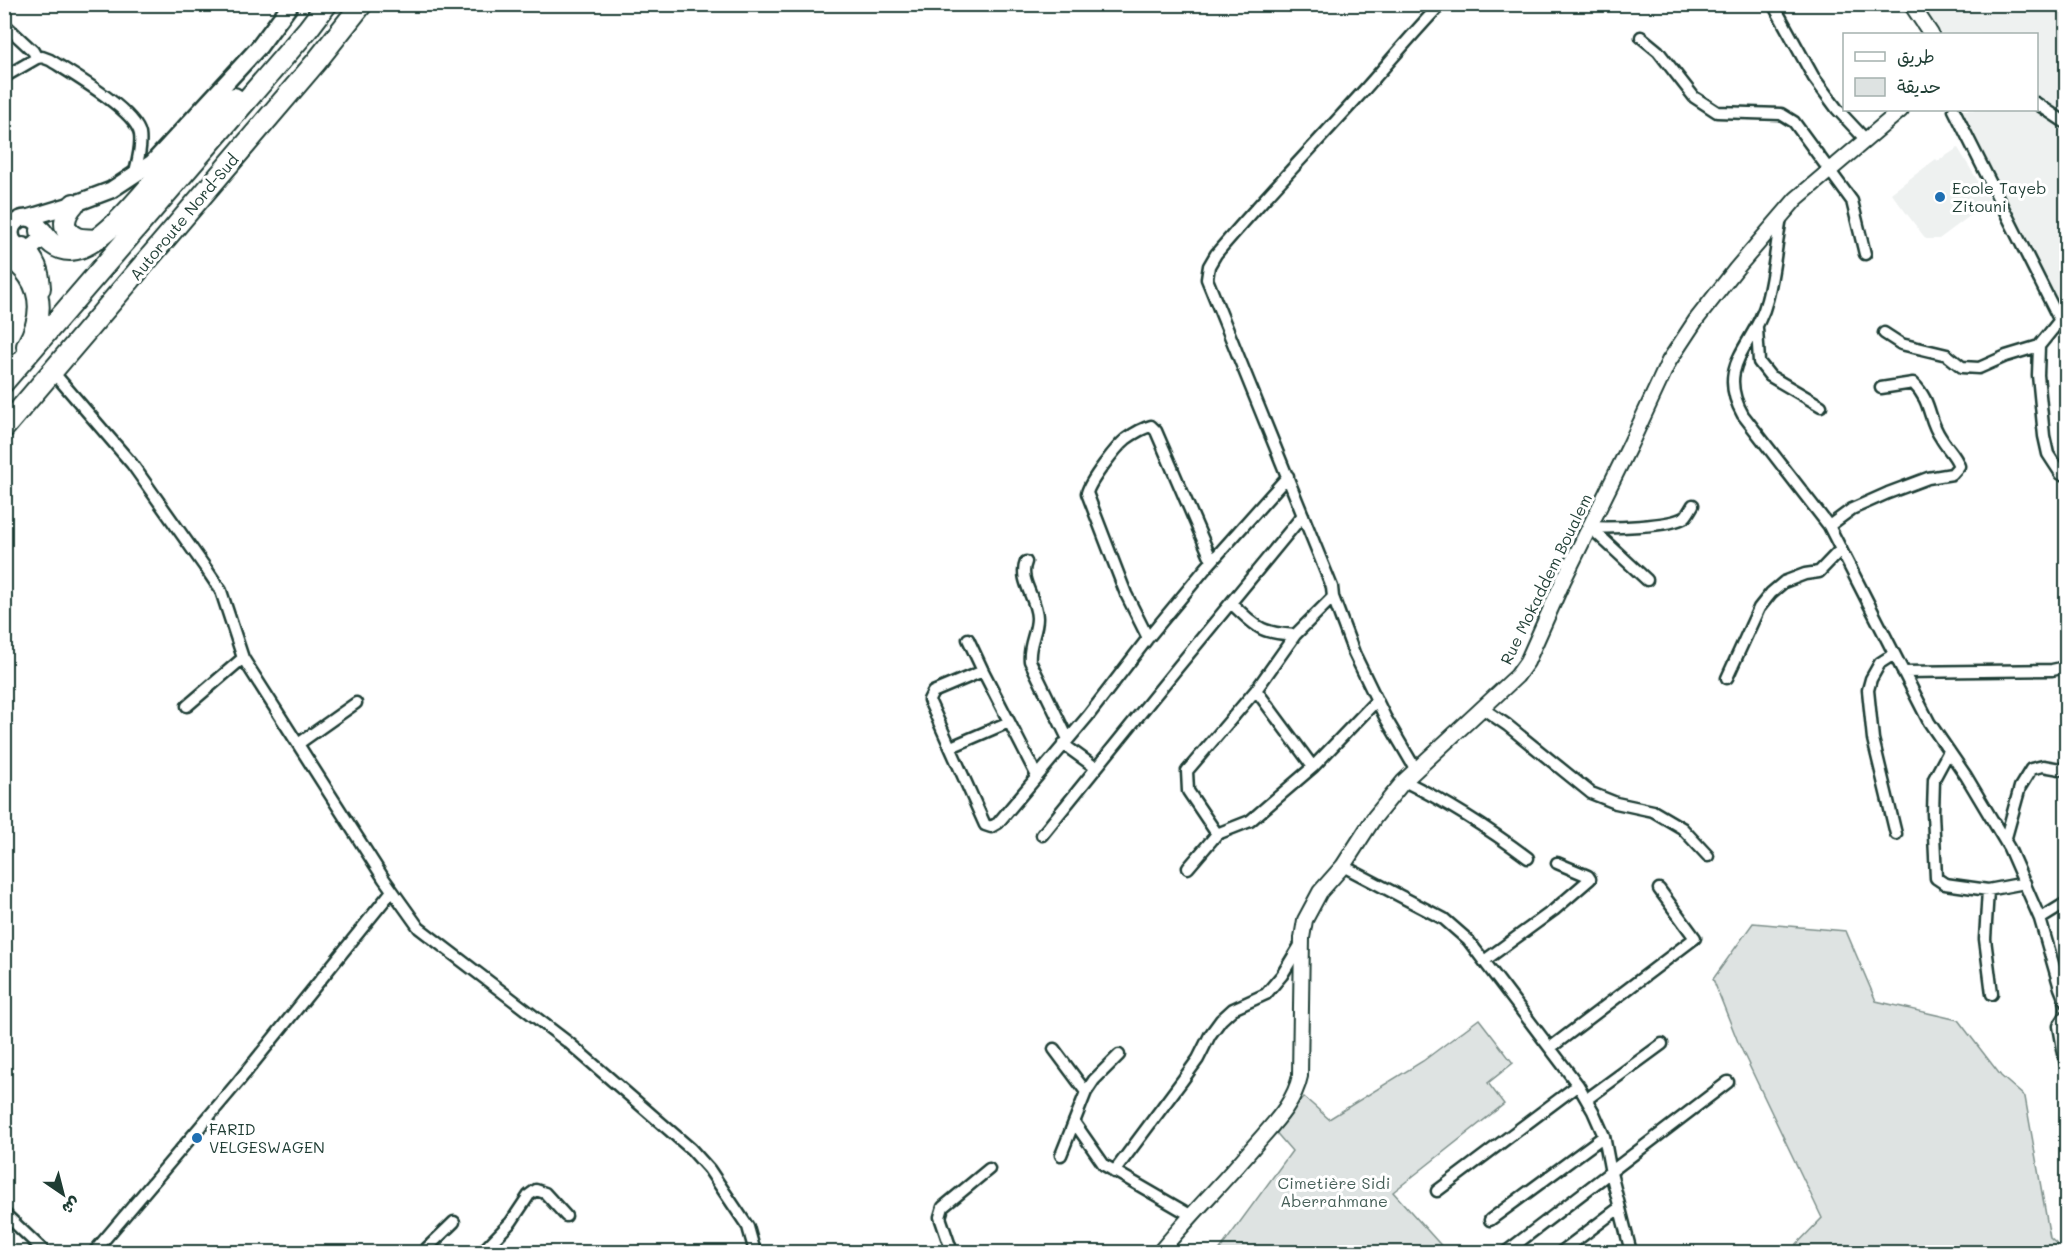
<svg xmlns="http://www.w3.org/2000/svg" width="2071" height="1257" font-family="Mali,'Playpen Sans Arabic',sans-serif">
  <rect width="100%" height="100%" fill="#fff"/>
  <filter id="ink" filterUnits="userSpaceOnUse"><feTurbulence type="fractalNoise" baseFrequency=".0167" numOctaves="2"/><feDisplacementMap in="SourceGraphic" scale="12" xChannelSelector="R" yChannelSelector="G"/><feConvolveMatrix kernelMatrix="1 2 1 2 8 2 1 2 1" color-interpolation-filters="sRGB"/></filter>
  <g filter="url(#ink)">
    <path fill="#eef1f0" d="M1924 5H2066V324L1963 110H2036V34H1934Z
      M1958 148 1990 201 1939 239H1926L1891 193 1936 159 1938 161Z"/>
    <path fill="#dee3e2" stroke="#7e908b" stroke-width="1.5" d="M1753 923 1846 931 1876 1001 1958 1020 2001 1076 2025 1097 2050 1238 2066 1252H1789L1822 1218 1738 1042 1713 979Z
      M1479 1019 1513 1063 1488 1083 1504 1104 1393 1192 1447 1252H1218L1292 1151 1273 1129 1304 1097 1329 1119 1423 1061Z"/>
    <g fill="none" stroke-linecap="round" stroke-linejoin="round">
      <defs>
        <path id="minor" d="M1773 4 1814 78 1837 109 1865 139
          M4 24 33 51 37 58
          M1641 37 1658 51 1694 97 1717 112 1781 114 1794 122 1852 201 1865 254
          M4 77 37 58 42 57 50 60C72 74 135 110 140 134 142 148 137 163 134 176
          M2036 103 2066 123
          M1954 110 2066 333
          M1781 218C1776 245 1774 274 1767 300 1756 345 1714 364 1743 415L1829 526 1929 722 1966 776 2009 848 2040 919 2060 988 2066 1003
          M1757 328 1759 362 1770 376 1821 406
          M1884 333 1901 344 1947 355 1962 367 1979 368 2006 356 2039 346 2060 320
          M2039 346 2038 375 2044 436 2048 454 2061 474
          M53 372 132 464 207 570 221 591 243 658 384 879 419 928 569 1043 691 1149 709 1169 748 1227 755 1252
          M1829 526 1852 509 1888 493 1928 478 1952 474 1959 466C1955 454 1947 449 1941 438 1927 418 1933 403 1913 383L1881 388
          M1590 527C1610 528 1670 527 1685 517 1688 514 1691 508 1693 505
          M1590 527 1647 580
          M1026 562C1018 581 1037 598 1037 618 1037 633 1028 645 1030 661L1068 739
          M1232 604C1257 627 1259 633 1295 635
          M1148 638 1126 594 1087 493C1090 481 1116 447 1126 439 1133 434 1143 428 1151 426L1156 431 1212 561
          M968 639 983 671 933 692 929 700 985 825 991 827 998 823 1088 716 1148 638 1205 569 1288 476
          M1894 654 1880 663 1871 679 1868 690 1873 739 1896 834
          M983 671 1037 776
          M1903 672 2052 670 2066 667
          M1727 678 1759 608 1771 593 1784 582 1805 574 1819 572 1841 549
          M1256 690 1313 767
          M187 706 243 658
          M1482 708 1507 725 1591 793 1616 803 1653 811 1682 828 1708 856
          M298 744 356 703
          M1063 744 1096 768
          M951 747 1009 722
          M1949 751 1934 779 1933 813 1936 878 1945 884 1988 890 2025 883
          M1416 770 1385 717 1354 653 1333 597 1332 587 1207 279 1209 266 1216 254C1262 200 1311 149 1358 97 1386 66 1412 34 1441 4
          M1404 781C1449 803 1488 828 1528 858
          M1217 834 1250 821 1313 767 1377 700
          M1042 835 1178 667 1303 515
          M2005 841 2020 787 2031 769 2043 766 2066 770
          M1343 866 1444 919 1468 940 1578 1085 1593 1111 1604 1136 1611 1173 1631 1252
          M1188 868 1217 834 1188 791 1187 771 1256 690 1295 635 1333 597
          M1988 890 1985 939 1992 994
          M2040 919 2066 903
          M1484 961 1554 910 1590 879 1588 876 1557 863
          M2066 1015 2059 1026 2066 1065
          M1550 1048 1695 938 1659 889
          M1054 1049 1086 1092
          M1587 1099 1662 1044
          M1074 1122 1104 1165 1192 1216
          M1061 1155 1086 1092 1094 1080 1119 1055
          M1114 1172 1182 1081 1198 1059 1210 1035 1221 1020 1233 1009 1266 994 1282 975 1302 942
          M1437 1191 1578 1085
          M4 1213 45 1252
          M1490 1220 1604 1136
          M94 1252 238 1082 392 891
          M423 1252 454 1222
          M482 1252 511 1222 529 1195 536 1190 545 1193 566 1216
          M952 1252 940 1217 943 1207 989 1169
          M1506 1252 1728 1082
          M1561 1252 1619 1208"/>
        <path id="tertiary" d="M1911 4 1931 34
          M1160 1252C1190 1215 1224 1182 1255 1145 1273 1124 1294 1104 1300 1076L1302 938 1305 920 1320 892 1343 866 1374 818 1404 781 1517 676 1527 662 1563 581 1630 445 1669 361 1696 320 1736 269 1796 199 1901 110"/>
        <path id="secondary" d="M28 218 74 204 111 190 152 163 259 47 291 4
          M11 233a15 15 0 1 1 30 0a15 15 0 1 1-30 0Z"/>
        <path id="motorway" d="M74 204C65 214 59 229 75 237 80 240 89 239 95 240
          M41 231C48 241 56 250 70 250 105 250 160 171 184 146 200 130 218 115 234 98
          M23 248C35 261 39 270 40 288
          M4 253C41 276 48 309 27 346
          M4 382 308 29 327 4
          M4 428 316 62 362 4"/>
      </defs>
      <use href="#minor" stroke="#1f3d34" stroke-width="15"/>
      <use href="#tertiary" stroke="#1f3d34" stroke-width="18"/>
      <use href="#secondary" stroke="#1f3d34" stroke-width="20"/>
      <use href="#motorway" stroke="#1f3d34" stroke-width="24"/>
      <use href="#minor" stroke="#fff" stroke-width="10"/>
      <use href="#tertiary" stroke="#fff" stroke-width="14"/>
      <use href="#secondary" stroke="#fff" stroke-width="15"/>
      <use href="#motorway" stroke="#fff" stroke-width="20"/>
    </g>
  </g>
  <g fill="#1f6fb2" stroke="#fff" stroke-width="2">
    <circle cx="1940" cy="197" r="6"/>
    <circle cx="197" cy="1138" r="6"/>
  </g>
  <g text-anchor="middle" stroke-width="6" stroke-linejoin="round" paint-order="stroke">
    <g font-size="16" fill="#1f3d34" stroke="#fff" text-anchor="start">
      <text x="1952" y="194">Ecole Tayeb<tspan x="1952" dy="18">Zitouni</tspan></text>
      <text x="209" y="1135">FARID<tspan x="209" dy="18">VELGESWAGEN</tspan></text>
    </g>
    <g font-size="16" fill="#1f3d34" stroke="#fff">
      <text transform="translate(184 217) rotate(-50)" y="6">Autoroute Nord-Sud</text>
      <text transform="translate(1546 579) rotate(-64)" y="6">Rue Mokaddem Boualem</text>
    </g>
    <g font-size="16" fill="#455e57" stroke="#fff">
      <text x="1334" y="1189">Cimetière Sidi<tspan x="1334" dy="18">Aberrahmane</tspan></text>
    </g>
  </g>
  <rect width="2071" height="1257" fill="none" stroke="#fff" stroke-width="24"/>
  <rect x="12" y="12" width="2047" height="1233" fill="none" stroke="#1f3d34" stroke-width="2" filter="url(#ink)"/>
  <rect x="1843" y="33" width="195" height="78" fill="#ffffff" stroke="#a5b1ae" stroke-width="1.5"/>
  <rect x="1855" y="52" width="30" height="9" fill="#ffffff" stroke="#a5b1ae" stroke-width="1.5"/>
  <text x="1897" y="63" font-size="18" fill="#1f3d34">طريق</text>
  <rect x="1855" y="78" width="30" height="18" fill="#dee3e2" stroke="#a5b1ae" stroke-width="1.5"/>
  <text x="1897" y="93" font-size="18" fill="#1f3d34">حديقة</text>
  <g transform="translate(63 1194) rotate(145)" stroke="#ffffff" stroke-width="4.5" paint-order="stroke">
  <path d="M0-4.5L10 22L0 15L-10 22Z" fill="#1f3d34"/>
  <text y="-9" font-size="16" font-weight="bold" text-anchor="middle" fill="#1f3d34">ش</text>
  </g>
</svg>
